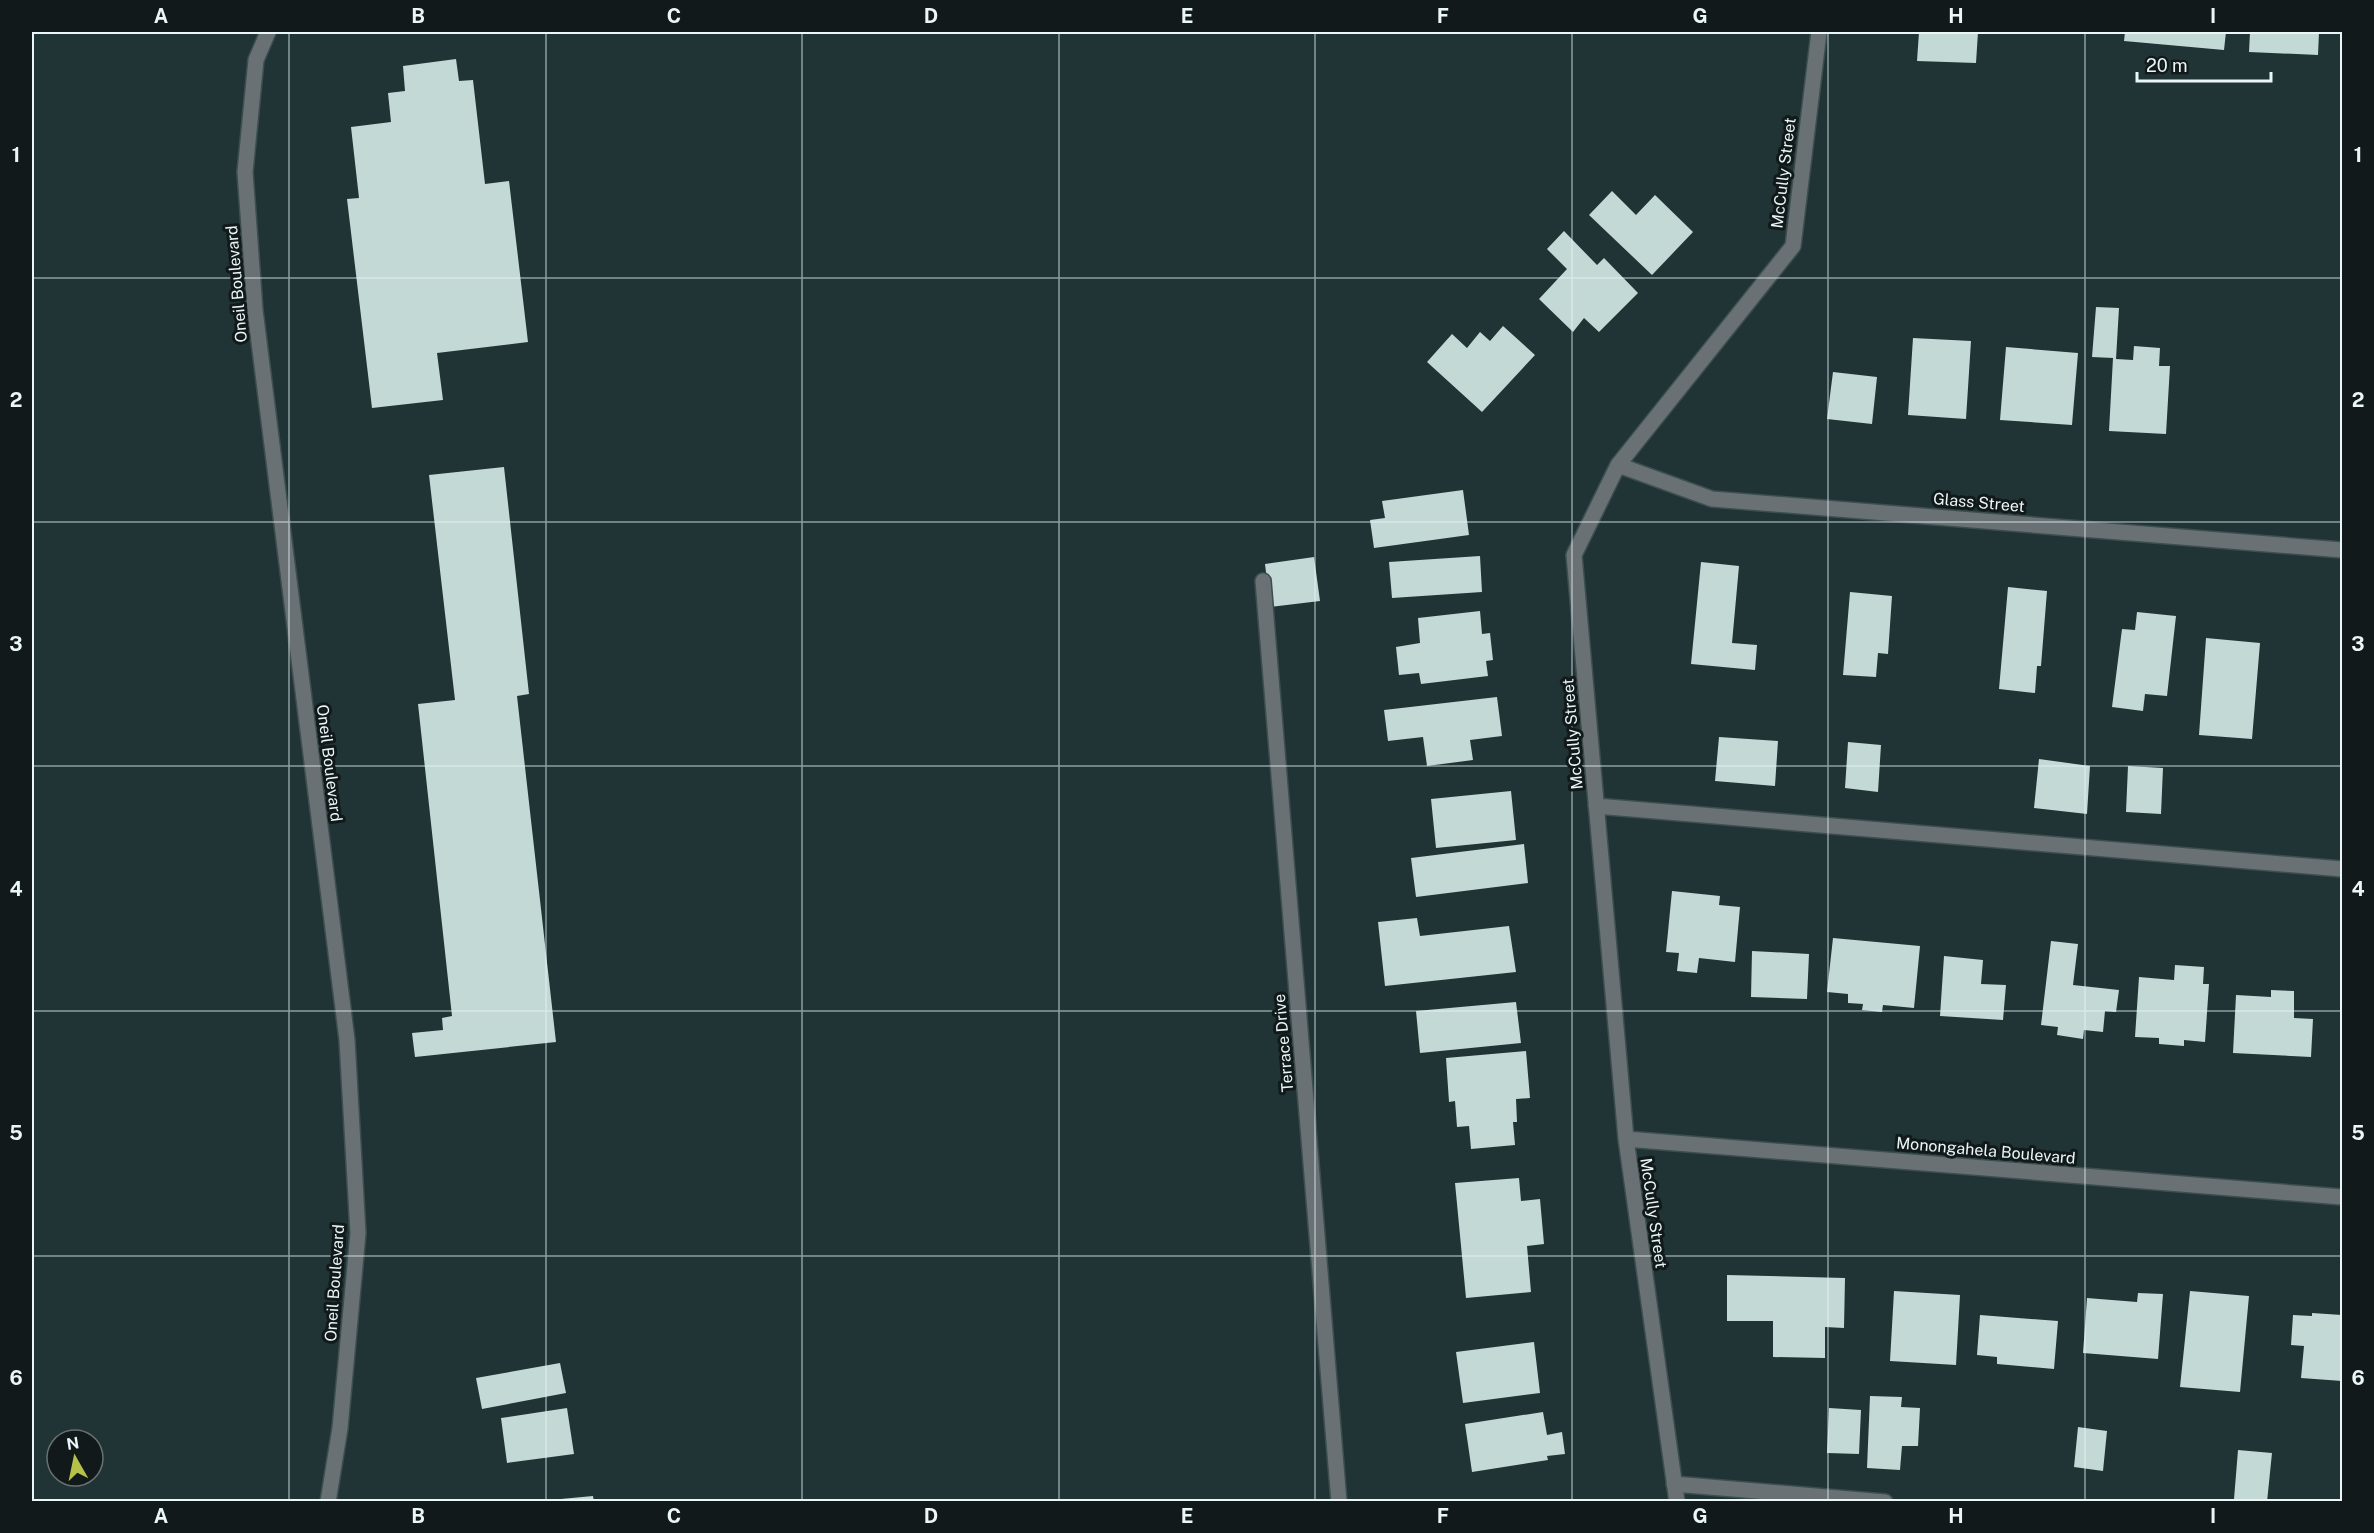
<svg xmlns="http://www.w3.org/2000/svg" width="2374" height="1533" font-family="'Public Sans',sans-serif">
  <rect width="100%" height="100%" fill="#203335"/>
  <path fill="#c2d9d6" d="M1919 32H1978L1976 63 1917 61Z
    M2125 32H2226L2224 50 2124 41Z
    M2250 32H2319L2318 55 2249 52Z
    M456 59 459 81 473 80 485 184 509 181 528 342 437 353 443 400 372 408 347 199 359 198 351 127 391 122 388 93 405 91 403 66Z
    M1612 191 1636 215 1655 195 1693 232 1652 275 1589 215Z
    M1564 231 1597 265 1604 258 1638 293 1599 332 1584 318 1573 332 1539 299 1567 269 1547 249Z
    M2096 307 2119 308 2116 359 2133 360 2134 346 2160 348 2159 366H2170L2166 434 2109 431 2113 358 2092 357Z
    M1503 326 1535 355 1482 412 1427 362 1452 334 1467 348 1480 332 1490 341Z
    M1913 338 1971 341 1966 419 1908 415Z
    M2006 347 2078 353 2072 425 2000 420Z
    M1833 372 1877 377 1872 424 1827 419Z
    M504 467 529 694 517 696 556 1042 415 1057 412 1033 443 1030 442 1018 452 1016 418 704 455 700 429 475Z
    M1463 490 1469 535 1374 548 1370 520 1385 518 1382 501Z
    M1480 556 1482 592 1392 598 1389 562Z
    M1314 557 1320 601 1270 607 1265 564Z
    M1701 562 1739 566 1732 643 1757 645 1755 670 1691 664Z
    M2008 587 2047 591 2041 666H2037L2035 693 1999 689Z
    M1850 592 1892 596 1888 654 1878 653 1876 677 1843 675Z
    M1480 611 1482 634 1490 633 1493 660 1486 661 1488 676 1421 684 1419 673 1399 675 1396 647 1420 643 1418 618Z
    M2137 612 2176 616 2167 696 2145 694 2143 711 2112 707 2122 629 2135 630Z
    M2206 638 2260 643 2252 739 2199 735Z
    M1497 697 1502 736 1470 740 1473 760 1427 766 1423 737 1388 741 1384 710Z
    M1719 737 1778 741 1775 786 1715 781Z
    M1848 742 1881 745 1878 792 1845 788Z
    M2039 759 2090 766 2087 814 2034 808Z
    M2128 766 2163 768 2161 814 2126 812Z
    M1511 791 1516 840 1436 848 1431 799Z
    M1524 844 1528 883 1416 897 1411 858Z
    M1672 891 1720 896 1719 905 1740 907 1735 962 1699 958 1697 973 1677 971 1679 953 1666 952Z
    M1417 918 1420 936 1509 926 1516 972 1385 986 1378 922Z
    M1833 938 1920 946 1914 1008 1883 1005 1882 1012 1862 1010 1863 1004 1848 1003V994L1827 992Z
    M2051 941 2078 944 2073 985 2119 990 2116 1012 2105 1011 2103 1032 2084 1030 2083 1039 2057 1035 2058 1027 2041 1025Z
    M1752 951 1809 954 1807 999 1751 997Z
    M1944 956 1983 960 1981 984 2006 985 2003 1020 1940 1016Z
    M2175 965 2204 967 2203 984H2209L2205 1042 2184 1040V1046L2159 1044V1038L2135 1037 2139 977 2174 980Z
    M2271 990 2294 991V1018L2313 1019 2311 1057 2233 1053 2236 995 2271 997Z
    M1516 1002 1521 1043 1420 1053 1416 1011Z
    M1526 1051 1530 1098 1516 1099 1517 1122H1513L1515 1145 1471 1149 1469 1126 1457 1127 1455 1101 1449 1102 1446 1058Z
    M1519 1178 1521 1201 1540 1199 1544 1244 1527 1246 1531 1292 1466 1298 1455 1183Z
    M1727 1275 1845 1278 1844 1328 1825 1327V1358L1773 1357V1321H1727Z
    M1894 1291 1960 1295 1956 1365 1890 1361Z
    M2190 1291 2249 1296 2240 1392 2180 1387Z
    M2138 1293 2163 1294 2158 1359 2083 1353 2087 1298 2137 1302Z
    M2312 1313 2342 1315V1381L2301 1378 2304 1346 2291 1345 2293 1315 2312 1316Z
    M1980 1315 2058 1321 2054 1369 1997 1364V1357L1977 1355Z
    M1534 1342 1540 1393 1463 1403 1456 1352Z
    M560 1363 566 1393 482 1409 476 1378Z
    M1870 1396 1902 1397 1901 1407 1920 1408 1918 1446H1902L1900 1470 1867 1468Z
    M567 1408 574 1454 507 1463 501 1418Z
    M1829 1408 1861 1410 1859 1454 1827 1453Z
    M1543 1412 1547 1435 1562 1432 1565 1454 1547 1456 1548 1460 1472 1472 1465 1424Z
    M2078 1427 2107 1431 2103 1471 2074 1467Z
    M2238 1450 2272 1453 2267 1502 2234 1499Z
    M593 1496 594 1502H550V1500Z"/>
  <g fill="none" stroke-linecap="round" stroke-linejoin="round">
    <defs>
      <path id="minor" d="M268 32 256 60 245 172 255 310 347 1040 358 1233 340 1428 328 1502
        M1618 465 1712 499 2342 550
        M1263 581 1339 1502
        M1596 806 2342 869
        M1626 1139 2342 1197
        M1674 1484 1885 1502
        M1677 1502 1626 1139 1574 555 1618 465 1793 246 1819 32"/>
    </defs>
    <use href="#minor" stroke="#3c4e50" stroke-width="18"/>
    <use href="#minor" stroke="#697175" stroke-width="15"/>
  </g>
  <path fill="none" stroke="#eaf6f7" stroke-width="1.5" stroke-opacity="0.55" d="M289 32V1502M546 32V1502M802 32V1502M1059 32V1502M1315 32V1502M1572 32V1502M1828 32V1502M2085 32V1502M32 278H2342M32 522H2342M32 766H2342M32 1011H2342M32 1256H2342"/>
  <g text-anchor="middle" stroke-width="6" stroke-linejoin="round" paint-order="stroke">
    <g font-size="16" fill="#eaf6f7" stroke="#11191a">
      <text transform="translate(1783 173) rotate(-83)" y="6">McCully Street</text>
      <text transform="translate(236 284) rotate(-95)" y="6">Oneil Boulevard</text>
      <text transform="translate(1979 502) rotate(5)" y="6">Glass Street</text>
      <text transform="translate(1572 734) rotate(-95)" y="6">McCully Street</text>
      <text transform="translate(330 763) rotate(83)" y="6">Oneil Boulevard</text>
      <text transform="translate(1283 1043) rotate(-95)" y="6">Terrace Drive</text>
      <text transform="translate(1986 1150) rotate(5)" y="6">Monongahela Boulevard</text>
      <text transform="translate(1654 1213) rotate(82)" y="6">McCully Street</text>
      <text transform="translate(334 1283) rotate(-86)" y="6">Oneil Boulevard</text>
    </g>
  </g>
  <rect width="2374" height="1533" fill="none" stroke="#11191a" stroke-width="66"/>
  <g transform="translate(75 1458) rotate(351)"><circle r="28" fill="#11191a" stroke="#687172" stroke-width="1.5"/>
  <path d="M0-4.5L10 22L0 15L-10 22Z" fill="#b8c147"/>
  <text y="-9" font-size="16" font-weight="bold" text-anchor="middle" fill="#eaf6f7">N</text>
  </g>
  <path d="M2137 72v9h134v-9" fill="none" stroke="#eaf6f7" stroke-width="3"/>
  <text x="2146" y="72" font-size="18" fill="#eaf6f7" stroke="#11191a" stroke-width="4.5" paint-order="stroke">20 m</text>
  <rect x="33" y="33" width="2308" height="1467" fill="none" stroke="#eaf6f7" stroke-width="2"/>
  <g font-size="20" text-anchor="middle" font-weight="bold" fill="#eaf6f7">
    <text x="161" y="23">A</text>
    <text x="418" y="23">B</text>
    <text x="674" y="23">C</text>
    <text x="931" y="23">D</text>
    <text x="1187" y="23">E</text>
    <text x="1443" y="23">F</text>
    <text x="1700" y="23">G</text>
    <text x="1956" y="23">H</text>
    <text x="2213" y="23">I</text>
    <text x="16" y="162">1</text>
    <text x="2358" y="162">1</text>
    <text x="16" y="407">2</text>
    <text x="2358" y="407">2</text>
    <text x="16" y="651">3</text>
    <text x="2358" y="651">3</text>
    <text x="16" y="896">4</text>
    <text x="2358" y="896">4</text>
    <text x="16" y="1140">5</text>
    <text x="2358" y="1140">5</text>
    <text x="16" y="1385">6</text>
    <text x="2358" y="1385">6</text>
    <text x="161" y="1523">A</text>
    <text x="418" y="1523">B</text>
    <text x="674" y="1523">C</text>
    <text x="931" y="1523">D</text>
    <text x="1187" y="1523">E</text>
    <text x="1443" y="1523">F</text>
    <text x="1700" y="1523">G</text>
    <text x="1956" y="1523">H</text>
    <text x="2213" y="1523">I</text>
  </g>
</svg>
